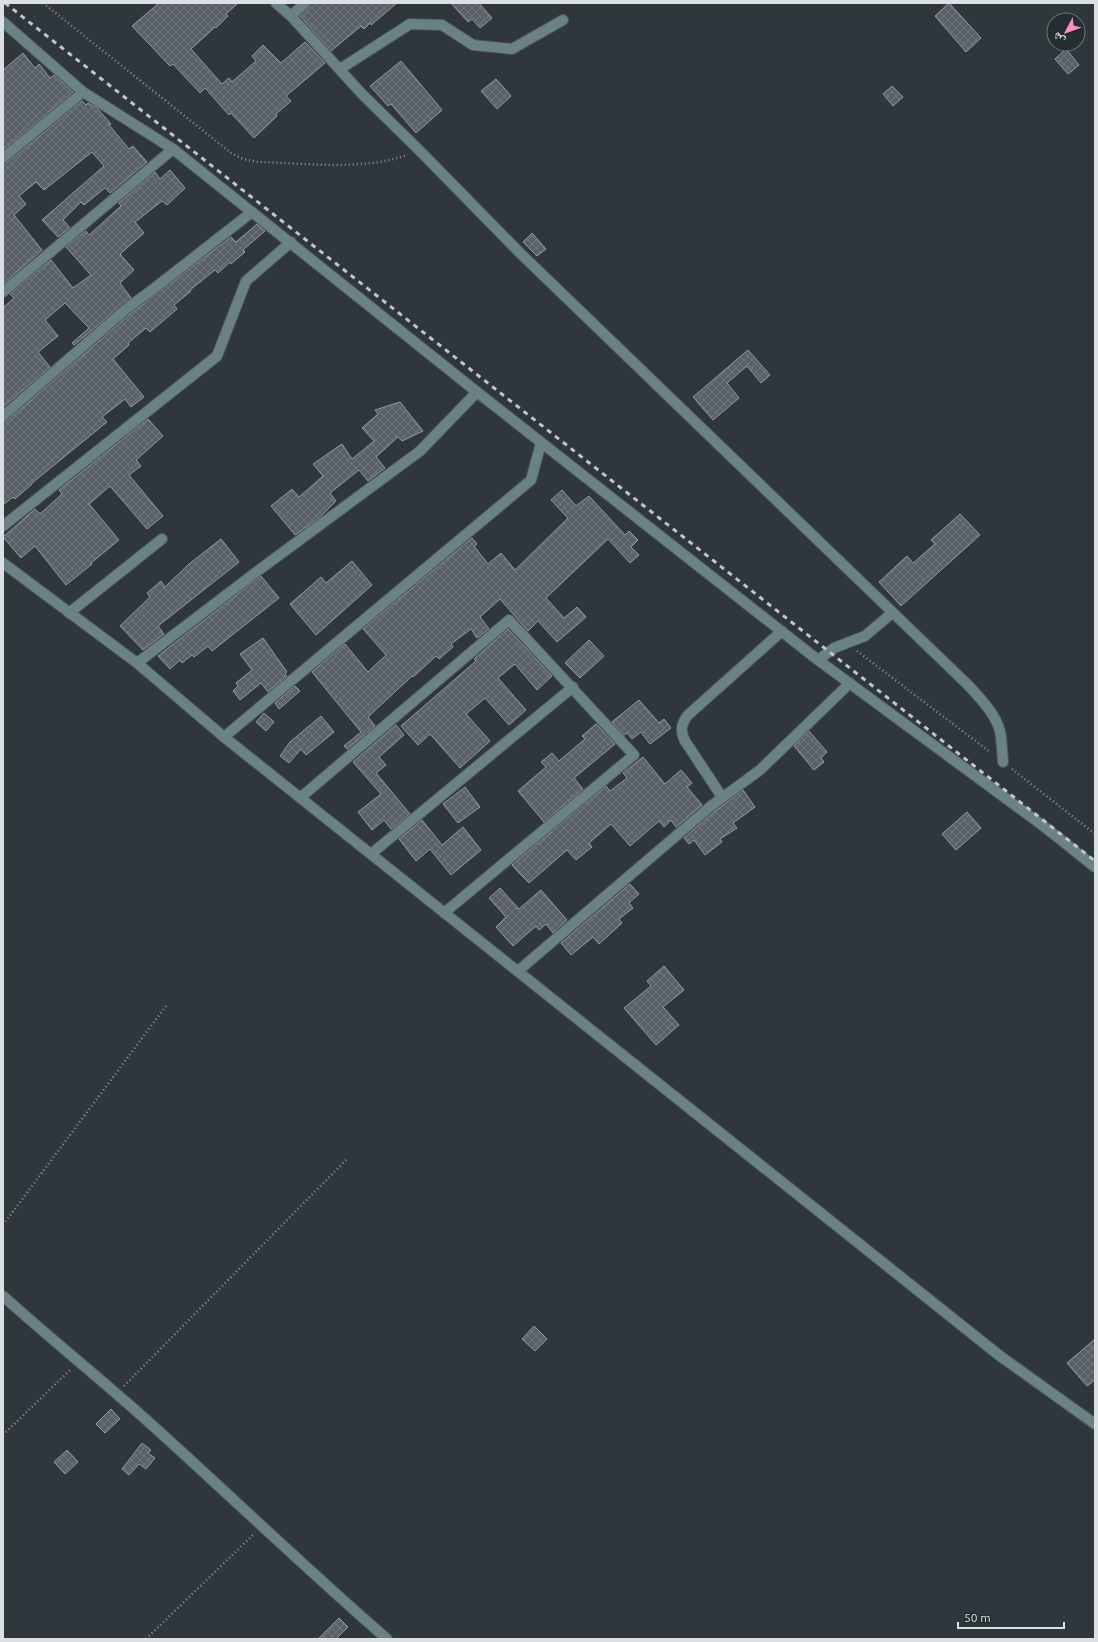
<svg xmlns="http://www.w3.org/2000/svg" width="1098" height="1642" font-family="Ubuntu,'Noto Naskh Arabic',sans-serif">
  <defs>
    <pattern id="building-cross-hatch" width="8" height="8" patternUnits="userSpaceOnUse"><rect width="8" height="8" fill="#5a6067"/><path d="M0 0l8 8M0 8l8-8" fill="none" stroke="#71767d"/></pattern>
  </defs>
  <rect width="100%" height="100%" fill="#2f373c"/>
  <path fill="url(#building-cross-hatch)" stroke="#9399a1" d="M159 3H238L226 14 228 16 216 28 215 27 191 49 222 84 229 78 232 82 256 61 252 56 263 45 281 63 305 42 325 63 286 96 291 101 276 114 277 116 254 138 231 113 229 115 205 88 200 93 173 64 170 66 132 26Z
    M311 3H397L371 25 370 23 364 29 361 26 331 51 300 16 309 8Z
    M451 3H479L492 18 480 28 472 19 468 22Z
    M949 3 981 38 966 52 935 16Z
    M1066 49 1079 65 1068 74 1055 59Z
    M23 53 35 68 39 64 50 78 54 75 73 92 3 150V70Z
    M401 61 442 110 416 133 391 104 388 106 370 86Z
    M496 79 511 96 497 109 481 91Z
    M892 86 903 97 893 106 883 94Z
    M82 101 86 105 88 103 97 108 111 124 109 125 129 149 133 146 147 162 110 193 105 188 84 205 81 202 63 220 70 228 58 237 42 220 104 166 92 152 44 190 36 182 19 196 26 204 14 215 42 250 3 284V164L7 163Z
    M170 170 185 188 167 205 162 201 135 222 144 233 120 254 134 270 120 283 131 298 74 345 72 343 89 328 65 303 45 320 58 336 38 352 50 367 3 407V308L14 298 10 294 51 260 73 288 91 275 66 247 86 231 89 235 121 206 119 203 155 172 160 179Z
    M257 224 265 231 243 250 245 252 231 264 230 262 218 273 215 270 190 290 191 291 174 305 177 309 150 332 146 328 128 343 129 345 113 359 144 397 131 407 125 399 102 417 107 422 32 483V484L15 499 13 497 3 505V422L7 421 129 315 231 237 236 242Z
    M532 233 546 249 537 256 523 242Z
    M748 350 770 375 761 383 747 366 727 383 739 398 713 420 693 397Z
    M400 402 423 431 402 441 398 437 376 457 385 468 368 481 359 470 330 493 336 501 318 519 295 535 271 506 292 489 299 497 323 476 313 464 342 444 352 459 374 441 362 428 378 414 375 410Z
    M148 419 163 436 136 460 141 466 129 475 163 516 147 529 110 486 89 504 119 540 91 563 92 564 66 585 35 546 21 558 3 537 35 509 40 514 62 494 59 490Z
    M562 490 576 506 589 496 625 535 629 531 638 540 631 547 639 555 630 563 608 539 546 598 564 618 577 607 586 617 557 642 538 621 528 631 500 599 480 617 489 629 477 638 471 629 451 644 453 647 439 659 436 656 413 677 412 676 368 717 375 726 347 749 344 746 361 732 312 672 345 644 368 672 386 655 363 629 472 538 477 544 474 546 488 564 501 553 515 570 568 518 551 500Z
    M960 514 980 535 901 606 879 582 907 556 913 563 935 544 931 540Z
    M221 539 239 562 158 626 164 634 143 650 120 626 150 597 147 593 161 581 165 587 189 564Z
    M352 561 372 585 316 635 290 604 321 577 326 583Z
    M261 576 279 598 212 651 208 646 194 657 192 655 182 663 180 660 170 669 158 656Z
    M508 629 552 676 537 690 515 664 498 678 526 710 509 725 485 698 466 714 490 741 460 768 430 734 418 745 401 726 476 661 474 659Z
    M263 638 287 672 285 674 287 676 268 692 261 683 240 700 233 691 238 686 236 683 252 670 240 654Z
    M589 640 604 656 580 678 565 663Z
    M295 686 300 691 279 709 275 703Z
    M639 700 659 723 664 719 671 728 650 744 641 732 632 739 627 733 624 735 612 722Z
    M264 713 274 722 266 731 256 722Z
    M321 716 334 732 306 755 301 749 289 763 280 756 290 742Z
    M596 724 615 744 574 778 583 789 544 822 518 791 546 767 541 762 552 753 559 761 585 739 582 736Z
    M396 725 404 735 379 757 386 765 376 773 410 814 391 829 384 820 372 830 358 812 381 794 353 762Z
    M809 731 827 752 821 758 824 762 814 770 794 746Z
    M643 757 665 784 681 770 692 783 687 787 702 805 676 827 671 820 664 827 659 821 630 846 611 824 589 843 592 847 576 860 567 850 529 883 521 875 512 865 606 786 610 791 627 778 623 773Z
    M465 787 480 807 458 823 443 804Z
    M743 790 755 807 733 823 737 828 720 839 722 842 705 855 694 840 689 844 684 838 715 811Z
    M967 812 981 828 956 850 942 834Z
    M422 820 442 845 463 827 481 850 451 875 430 849 416 861 399 839Z
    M630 884 639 894 629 903 633 908 619 919 622 923 599 944 593 937 571 955 561 943Z
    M500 888 519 909 541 890 567 920 553 933 546 924 539 930 536 926 513 946 496 927 506 917 489 898Z
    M664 966 684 990 663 1007 679 1025 656 1045 624 1008 651 986 647 981Z
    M534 1326 547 1339 535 1351 522 1339Z
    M1095 1339V1380L1087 1386 1067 1363Z
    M111 1409 120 1419 105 1433 96 1424Z
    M142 1443 151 1450 148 1453 155 1458 146 1469 139 1464 129 1475 122 1469Z
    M67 1450 78 1462 65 1474 54 1462Z
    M339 1618 348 1627 336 1639H318Z"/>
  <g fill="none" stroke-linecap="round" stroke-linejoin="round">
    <defs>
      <path id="minor" d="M276 3 291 16 362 94 420 151 521 254 968 685C980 698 995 713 1000 731 1002 741 1002 752 1003 762
        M291 16 305 3
        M3 22 83 92 173 149 477 392 818 660 1046 828 1095 867
        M340 69 410 24 442 25 473 45 512 49 563 20
        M3 158 83 92
        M3 292 173 149
        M3 416 125 310 156 287 252 212
        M3 526 217 356 246 281 291 242
        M3 563 137 663 224 737 1000 1356 1095 1424
        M69 613 162 539
        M818 660 834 648 865 636 892 613
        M137 663 259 570 420 451 477 392
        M224 737 531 480 541 443
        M722 797 685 741C680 731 681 724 688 715L782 631
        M300 798 509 620 634 755 444 913
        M371 854 573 687
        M518 971 711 806 760 770 850 683
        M3 1296C55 1343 111 1387 163 1435 238 1503 311 1573 387 1639"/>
    </defs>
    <use href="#minor" stroke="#4e555a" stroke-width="12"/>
    <path stroke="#8c9296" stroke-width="2.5" stroke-dasharray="1 3" stroke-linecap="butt" d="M43 3 231 153 243 159 258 162C306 163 362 171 407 155
      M857 651 990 752
      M1012 769 1095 834
      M3 1225 166 1006
      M124 1386 348 1158
      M3 1435 70 1370
      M146 1639 255 1533"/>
    <use href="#minor" stroke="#6b8284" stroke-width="10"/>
    <path stroke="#c0c5c9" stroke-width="3" stroke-dasharray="5 5" stroke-linecap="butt" d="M5 3 1095 861"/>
  </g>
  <rect width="1098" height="1642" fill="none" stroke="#dbe0e3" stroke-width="8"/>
  <g transform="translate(1066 32) rotate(229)"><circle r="19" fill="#252d31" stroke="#6e7578"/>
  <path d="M0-3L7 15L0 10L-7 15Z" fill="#fb8fc5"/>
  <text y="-6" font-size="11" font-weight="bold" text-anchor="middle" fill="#dbe0e3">ش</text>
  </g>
  <path d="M958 1622v6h106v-6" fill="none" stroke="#dbe0e3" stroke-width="2"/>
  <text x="964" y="1622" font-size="12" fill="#dbe0e3" stroke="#252d31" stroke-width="3" paint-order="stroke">50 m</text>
</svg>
